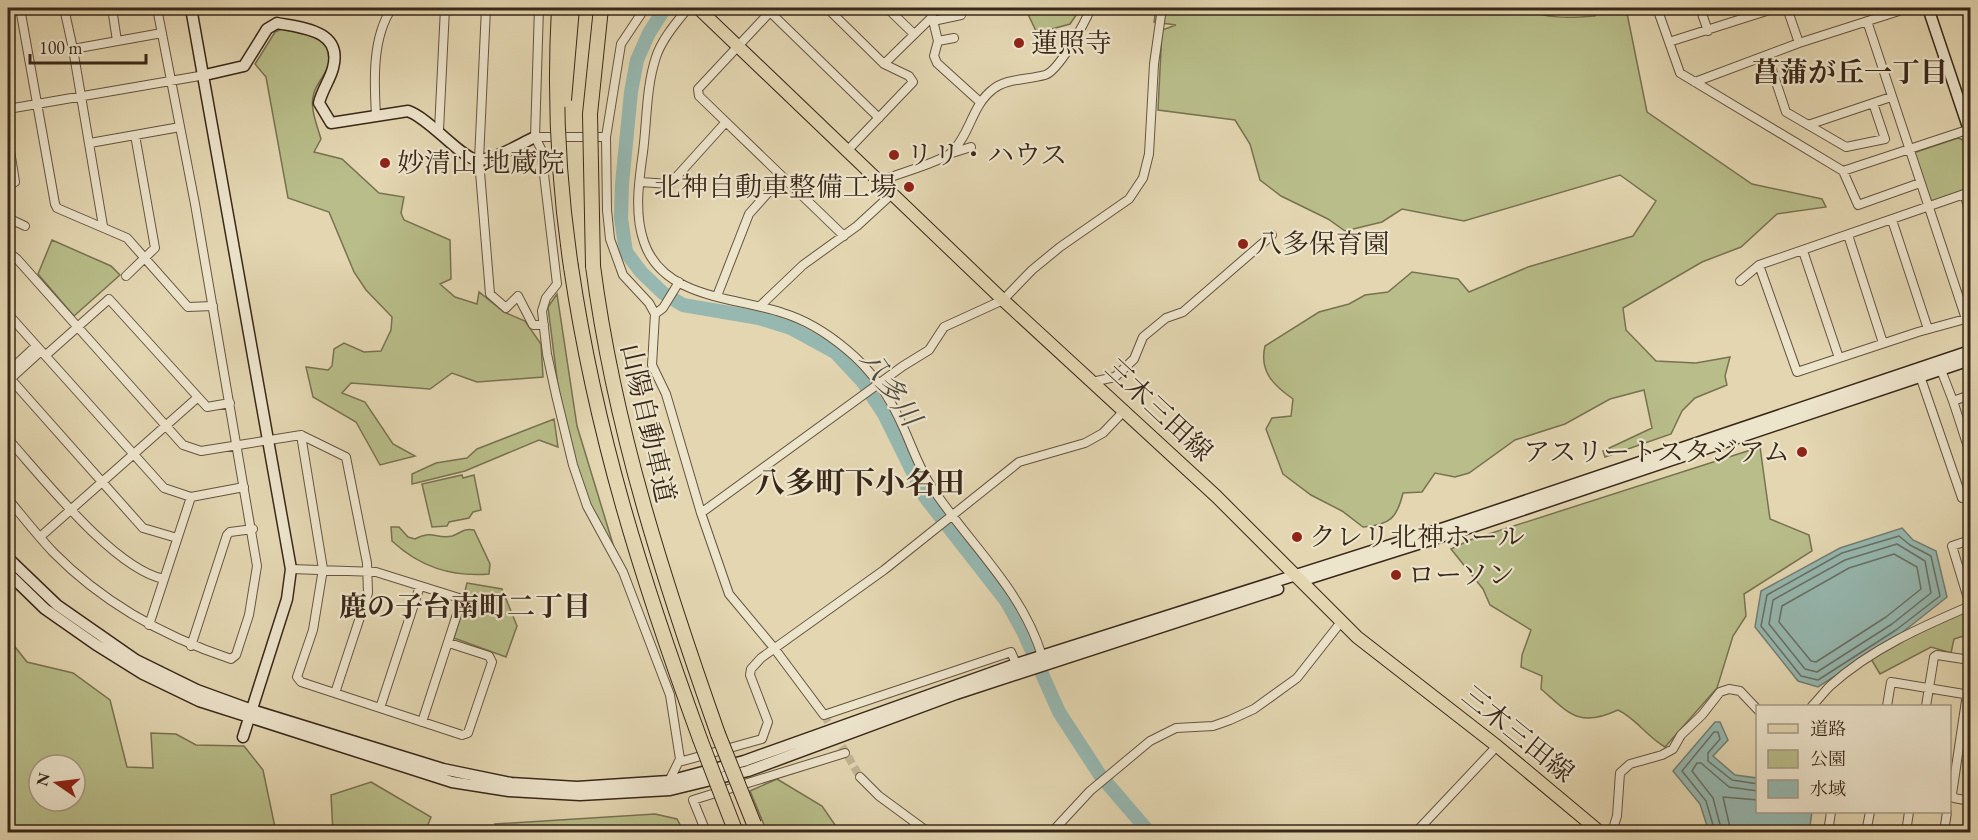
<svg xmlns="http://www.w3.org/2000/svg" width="1978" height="840" font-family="'EB Garamond','Noto Serif JP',serif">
  <rect width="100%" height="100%" fill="#e3d6b1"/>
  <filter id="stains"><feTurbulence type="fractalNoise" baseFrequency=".00333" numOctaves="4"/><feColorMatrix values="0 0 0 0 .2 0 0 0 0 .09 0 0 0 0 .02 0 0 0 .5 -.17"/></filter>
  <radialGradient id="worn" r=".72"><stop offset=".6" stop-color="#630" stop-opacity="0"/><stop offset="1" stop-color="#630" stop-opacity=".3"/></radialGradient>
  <path fill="#b8bd89" stroke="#787251" stroke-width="1.5" fill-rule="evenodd" d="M1025 8H1081L1070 24 1037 33Z
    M1156 8H1522C1546 19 1569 18 1595 16L1596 8H1626L1647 112 1752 184 1822 199 1826 207 1777 214 1741 247 1702 262 1623 308 1626 330 1656 361 1696 363 1730 357 1725 376 1727 385 1695 398 1682 411 1671 434 1605 457 1603 451 1652 428 1644 390 1610 399 1565 424 1515 440 1469 473 1455 477 1435 473 1422 492 1403 493C1397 518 1390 525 1363 527L1342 511 1311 495 1283 474 1266 429 1272 418 1291 416 1293 399C1273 385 1259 371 1265 346L1319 312 1349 304 1365 295 1388 292 1412 272 1458 279 1469 292 1528 267 1633 236 1656 201 1620 175 1464 221 1402 209 1382 222 1345 231 1328 219 1281 196 1260 180 1250 144 1235 120 1158 110 1162 30 1176 25 1154 22Z
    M282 29C299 32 336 37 329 63 327 74 317 82 314 93 309 107 317 125 321 139L314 152 342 159 379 193 404 197 401 213 404 220 450 240 451 279 440 284 455 297 477 304 479 292 504 312 525 321 541 344 543 377 477 382 452 373 430 389 351 383 342 393 365 402 393 444 415 456 380 465 356 422 313 397 306 367 328 370 332 366 334 349 344 343 364 352 381 351 391 330 392 317 366 290 354 272 329 212 288 198 266 77 255 64 275 32Z
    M1958 138 1963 140 1970 162V188L1932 202 1928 199 1913 153Z
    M52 240 111 266 120 275 74 316 38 274Z
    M557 294 577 426 619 564 587 500 561 410 548 307Z
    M554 419 558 447 539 440 465 471 412 484V474L436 463 467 458 477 449Z
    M1760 447 1770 519 1809 535 1812 551 1744 594 1746 616 1733 636 1717 688 1665 747C1646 736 1637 719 1618 710 1579 728 1570 714 1541 689L1542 676 1521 667 1522 655 1531 630 1490 605 1483 589 1451 549 1470 540Z
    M462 475 463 478 474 475 481 510 473 512 469 518 449 522 447 526 432 527 422 484Z
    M391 527H399L408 537 415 539C434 529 436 540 452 536 461 533 463 528 474 530L490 564 489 574C451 577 420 567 392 541Z
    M467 583 502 589 517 626 506 657 454 638 467 596 464 595Z
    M1965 610H1970V634L1954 639 1951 653 1931 647 1880 674 1871 659 1904 639Z
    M8 638 27 662 73 673 110 700 127 767 153 768 151 733 176 734 196 745 244 746 263 770 276 832H8ZM39 765H75V801H39Z
    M777 779 822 806 840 832H767L750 791Z
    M371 782 431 817 425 832H333L331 795Z
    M655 814 677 819 684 832H499L495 824Z"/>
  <path fill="#96b8b1" stroke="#717e74" stroke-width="1.5" d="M1902 528 1913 540 1936 551 1947 597 1899 635 1818 687 1798 681 1755 627 1761 591 1840 548Z
    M1715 722H1720L1728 740 1713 756 1735 775 1757 778 1758 812H1812L1809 832H1709L1700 804 1673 771Z"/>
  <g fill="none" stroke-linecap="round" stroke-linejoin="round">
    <path stroke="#687065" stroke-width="1.5" d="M1899 536 1910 545 1931 556 1940 596 1896 630 1818 680 1801 676 1761 626 1767 595 1842 553Z
      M1897 544 1925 561 1931 593 1892 624 1817 672 1805 669 1769 624 1773 600 1845 560Z
      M1894 554 1917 567 1921 589 1886 617 1816 662 1811 661 1779 622 1782 606 1849 568Z
      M1715 832 1706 801 1682 771 1714 732H1718L1720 739 1708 753V761L1732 780 1758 784
      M1722 832 1713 798 1692 771 1697 763H1701L1729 787 1758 791
      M1731 832 1723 797 1758 800"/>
    <path stroke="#96b8b1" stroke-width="14" d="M665 8 649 33 637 60 631 92 622 184 621 218 626 252 641 272 663 293 683 305 759 318 791 328 835 352 863 382 884 414 925 497 1007 602 1023 631 1059 712 1100 775 1149 832"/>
    <path stroke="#c1b393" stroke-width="8" stroke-dasharray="8 4" stroke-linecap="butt" d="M824 715 860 777"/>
    <defs>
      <path id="street" d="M20 8 55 204 57 208 127 238 188 307 213 306
        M64 8 73 49 103 226
        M112 8 117 41
        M486 8 479 160 490 294 506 308 518 296 533 325H544
        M539 8 535 137 541 149 557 284 546 298 542 311 547 354 556 395 573 465 587 506 623 572 670 695 680 759 669 781
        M645 8 621 44 606 137 607 210 610 239 623 275 649 303 655 314 652 365 666 394 701 513 729 594 774 648 824 715 1011 652 1018 668
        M688 8C676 23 662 39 656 57 646 87 647 121 643 152 639 180 634 214 644 242 663 299 736 297 783 313 806 320 828 334 846 349 872 370 891 399 904 429 913 449 919 468 931 486 968 543 1022 589 1042 656
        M769 8 770 12 698 89 699 96 844 236
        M827 8 884 64
        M887 8 914 34
        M930 8 938 41 934 56 937 63 980 102
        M1657 8 1680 73 1843 171 1970 129
        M1700 8 1708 31
        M1787 8 1799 43
        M770 12 879 118
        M933 21 961 15
        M1867 21 1966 319
        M938 41 954 38
        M1669 42 1776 8
        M73 49 162 33
        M1767 55 1786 112 1846 147 1885 139 1873 103
        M1695 82 1799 43 1899 11 1898 8
        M8 109 205 75
        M376 115C374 81 372 37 392 8
        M1808 125 1891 97
        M439 130 445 8
        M535 137H606
        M8 138 15 182 8 186
        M90 143 180 127
        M847 151 913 82 909 76 884 64 932 17
        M952 153 971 147
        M1843 171 1858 205 1920 183
        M879 181C895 175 943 161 952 152 970 134 972 106 992 90 1006 78 1027 80 1045 75 1059 71 1085 22 1091 8
        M640 182 670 184 725 123
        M1964 194 1970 212
        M8 218 25 226
        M1892 220 1928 329
        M1848 235 1883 343
        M1803 251 1839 358
        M8 252 17 259 183 445 201 451 301 435 346 457 367 563 368 593 335 693
        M1759 265 1797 372 1918 332 1969 318
        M126 276 155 248 135 135
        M1740 281 1759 265 1970 192
        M717 296 749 214 781 178
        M760 306 803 265 857 226 893 193
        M8 314 164 488 191 497 244 487
        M655 314 663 308 679 282
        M46 355 109 299 207 407 230 403
        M1941 370 1953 401
        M8 372 36 346
        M8 376 143 528 177 538
        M1920 376 1962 498 1970 495
        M8 381 41 351
        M1092 382 1115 377 1134 359 1143 337 1166 318 1183 312 1272 235
        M1970 395 1953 401 1970 453
        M301 435 323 569 313 630 297 677 301 682 462 735 468 733 492 662 489 656 449 643
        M8 439C43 478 114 569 164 579
        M8 499C23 517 37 535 53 552 102 602 165 637 231 659L236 655 249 615 257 566 195 204 157 8
        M701 513 903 366 929 350 944 327 1003 300 1032 270 1060 247 1129 199 1143 178 1149 154 1154 64 1162 8
        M40 537 197 398
        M1970 540 1952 546 1970 605
        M291 569 376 572 459 598 461 602 422 722
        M149 625 191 497
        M191 646 227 535 230 532 253 529
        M1967 694 1952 794 1954 798 1970 801
        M1812 706C1818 700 1824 692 1830 686 1871 649 1921 627 1970 606
        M1887 706 1891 682 1970 695
        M1926 706 1934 657 1937 655 1970 660
        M380 708 420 586
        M679 762 762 739 768 722 750 675 751 669 761 658 884 570 1019 462 1085 443 1103 433 1124 411
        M860 777 879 796 928 832
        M706 832 693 800 845 753
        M1052 832 1090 791 1150 741 1176 728 1213 726 1230 720 1254 709 1297 678 1341 622
        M1416 832 1497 746
        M1612 832 1617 816 1620 773 1630 764 1662 755 1673 749 1681 735 1702 715 1720 692 1729 689 1740 691 1758 710
        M1828 832 1831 812
        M1866 832 1870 812
        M1906 832 1909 812
        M1944 832 1947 812"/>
      <path id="secondary" d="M191 8 291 569 287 599 243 737
        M1928 8 1970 133
        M205 75 244 66 267 29 277 23C302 28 343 30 333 68 330 80 322 90 319 103L331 123 408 111C431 119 463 161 479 160 498 158 518 145 535 137
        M8 558 57 605 136 660 197 690 252 710 443 769 511 783 577 787 669 781 744 761 1016 664 1447 527 1970 351
        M8 573 45 609 95 644 143 674 199 701 452 782 509 791 580 795 670 790 748 771 956 694 1278 589
        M1304 580 1472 527 1970 360
        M1969 832 1970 826"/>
      <path id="primary" d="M698 8 1003 300 1216 496 1357 637 1497 746 1600 832"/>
      <path id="highway" d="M593 266C614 428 664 581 718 734
        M571 267C596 435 642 580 700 739"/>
    </defs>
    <use href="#street" stroke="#64543f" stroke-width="10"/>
    <use href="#secondary" stroke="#392819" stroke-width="13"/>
    <use href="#primary" stroke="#392819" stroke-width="14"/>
    <use href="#highway" stroke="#392819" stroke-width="16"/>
    <use href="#street" stroke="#ede4cc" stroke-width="8"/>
    <use href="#secondary" stroke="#ede4cc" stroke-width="10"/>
    <use href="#primary" stroke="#e3d6b1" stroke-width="12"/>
    <use href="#highway" stroke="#e3d6b1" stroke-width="14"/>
    <defs>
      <path id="highway-bridge" d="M559 8C554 95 558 180 571 267
        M564 100 572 8
        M593 266 590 114 601 8
        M718 734 754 824
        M700 739 735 830"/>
    </defs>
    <use href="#highway-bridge" stroke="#392819" stroke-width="16" stroke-linecap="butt"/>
    <use href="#highway-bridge" stroke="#e3d6b1" stroke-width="14"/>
  </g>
  <g fill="#8f2418" stroke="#ede4cc" stroke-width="2">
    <circle cx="1019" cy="43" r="6"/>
    <circle cx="894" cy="155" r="6"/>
    <circle cx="385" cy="163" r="6"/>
    <circle cx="909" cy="187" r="6"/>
    <circle cx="1243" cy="244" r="6"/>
    <circle cx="1802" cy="452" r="6"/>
    <circle cx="1297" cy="537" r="6"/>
    <circle cx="1396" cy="575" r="6"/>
  </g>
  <g text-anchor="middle" stroke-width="4.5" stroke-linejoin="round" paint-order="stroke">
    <g font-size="27" fill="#392819" stroke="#ede4cc" text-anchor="start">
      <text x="1031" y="52">蓮照寺</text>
      <text x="906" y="164">リリ・ハウス</text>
      <text x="397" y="172">妙清山 地蔵院</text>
      <text x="897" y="196" text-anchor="end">北神自動車整備工場</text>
      <text x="1255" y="253">八多保育園</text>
      <text x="1790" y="461" text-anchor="end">アスリートスタジアム</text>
      <text x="1309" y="546">クレリ北神ホール</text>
      <text x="1408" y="584">ローソン</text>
    </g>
    <g font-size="27" fill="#392819" stroke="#ede4cc">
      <text transform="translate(1159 410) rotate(43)" y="9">三木三田線</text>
      <text transform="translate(648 423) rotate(77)" y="9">山陽自動車道</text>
      <text transform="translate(1518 734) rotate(39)" y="9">三木三田線</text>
    </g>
    <g font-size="28" font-weight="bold" fill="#392819" stroke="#ede4cc">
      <text x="1850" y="82">菖蒲が丘一丁目</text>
      <text x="465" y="616">鹿の子台南町二丁目</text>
    </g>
    <g font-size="28" font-style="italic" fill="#504c3f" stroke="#ede4cc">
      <text transform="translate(891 388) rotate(56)" y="10">八多川</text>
    </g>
    <g font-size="30" font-weight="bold" fill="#392819" stroke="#ede4cc">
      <text x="860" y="493">八多町下小名田</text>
    </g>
  </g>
  <rect width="1978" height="840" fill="none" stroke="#e3d6b1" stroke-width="30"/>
  <rect x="9" y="9" width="1960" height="822" fill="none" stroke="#392819" stroke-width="3"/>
  <rect x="15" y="15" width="1948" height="810" fill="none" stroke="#392819" stroke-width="1.5"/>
  <rect x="1756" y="705" width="195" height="108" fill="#ede4cc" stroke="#a59984" stroke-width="1.5"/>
  <rect x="1768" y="724" width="30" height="9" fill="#e3d6b1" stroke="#a59984" stroke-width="1.5"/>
  <text x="1810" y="735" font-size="18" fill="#392819">道路</text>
  <rect x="1768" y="750" width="30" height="18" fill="#b8bd89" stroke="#a59984" stroke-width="1.5"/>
  <text x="1810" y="765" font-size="18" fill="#392819">公園</text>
  <rect x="1768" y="780" width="30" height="18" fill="#96b8b1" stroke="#a59984" stroke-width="1.5"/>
  <text x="1810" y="795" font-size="18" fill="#392819">水域</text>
  <g transform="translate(57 783) rotate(284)"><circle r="28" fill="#ede4cc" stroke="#a59984" stroke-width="1.5"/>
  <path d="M0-4.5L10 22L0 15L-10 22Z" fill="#8f2418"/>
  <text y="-9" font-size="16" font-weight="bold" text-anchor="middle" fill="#392819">N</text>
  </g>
  <path d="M30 54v9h116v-9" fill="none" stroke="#392819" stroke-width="3"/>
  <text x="39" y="54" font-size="18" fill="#392819" stroke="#ede4cc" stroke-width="4.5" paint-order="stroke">100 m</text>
  <rect width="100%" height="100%" filter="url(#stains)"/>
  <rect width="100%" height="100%" fill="url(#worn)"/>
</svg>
